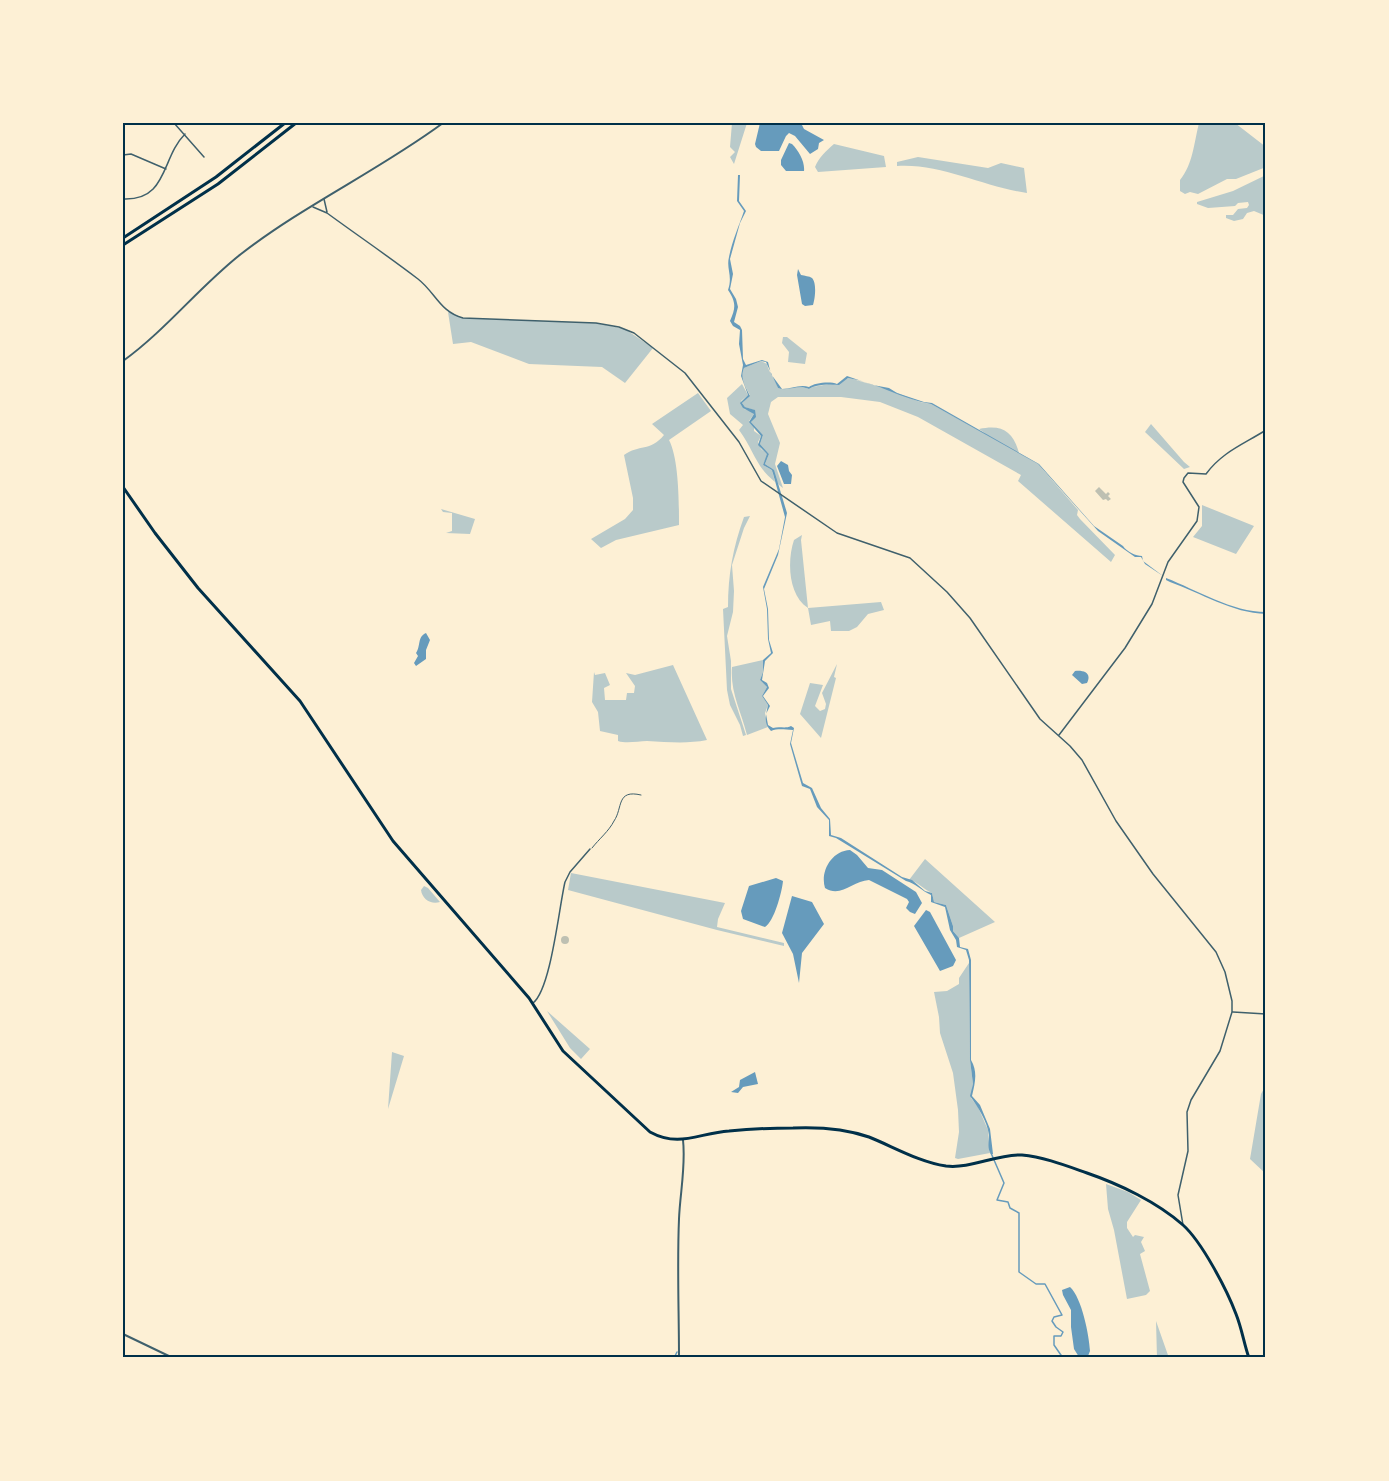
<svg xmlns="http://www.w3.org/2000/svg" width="1389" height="1481" font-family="'IBM Plex Sans',sans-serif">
  <rect width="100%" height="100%" fill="#fdf0d5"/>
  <path fill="#b9caca" d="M732 123H747L734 164 730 157 735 152 730 147Z
    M1199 123H1235L1266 147V167L1236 179H1227L1198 194 1190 192 1185 194 1180 191V180C1193 164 1194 143 1199 123Z
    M834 144 884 156 886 167 818 172 815 167C819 157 826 151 834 144Z
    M918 157 988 168 1001 163 1024 168 1027 193C984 187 941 163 897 166V162Z
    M1266 175V216L1254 211 1247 213 1243 219 1234 221 1226 218V215H1233L1238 209 1247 208 1249 205 1248 202 1238 203 1235 206 1208 208 1197 204V202L1233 191Z
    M448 312 463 318 596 323 625 329 653 348 625 383 602 367 529 364 471 342 453 344Z
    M783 337H787L807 353 805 364 788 362 789 352 782 343Z
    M761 361 767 364C769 374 776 379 778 388 788 392 798 384 809 389 815 385 824 386 831 383L836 385 848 378 853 379 890 390 920 402 931 404 984 433 986 434 979 429C1002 424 1013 431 1019 453L1038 464 1078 510 1077 515 1080 519 1115 555 1111 562 1018 481 1021 475 918 417 880 402 841 397H778L771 402 768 414 780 443 775 464 783 488C773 482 777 471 765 464L769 454 760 444 763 435 751 422 754 418V410L745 407 742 403 750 395C745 386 740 378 744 368Z
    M742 384 748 395 741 401 744 409 753 412 754 414 749 421 754 426V431L761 436 758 442 761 449 768 454 763 465 772 470 775 482C755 466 754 450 739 430L743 425 730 414 727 398Z
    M698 393 711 411 669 440C679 459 679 503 679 525L616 540 601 548 591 539 625 519 633 510V498L624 455C639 444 650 452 664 435L652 424Z
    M1151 424 1184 462 1190 467 1184 469 1145 432Z
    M1202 505 1254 526 1236 554 1193 537 1202 526Z
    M441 509 475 519 470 534 446 533 452 531V513L443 512Z
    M750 516 744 528 732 565 734 591 733 612 727 636 731 661V689L746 735 743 736 740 725 730 705 727 690 723 609 728 607C728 575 733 547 744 517Z
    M802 535 801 540 808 608 881 602 884 610 868 614 857 627 849 631H831L830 621 811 625 808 608C788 595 787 561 794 540Z
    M763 660V672L760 680 767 687 762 696 768 705 765 713 768 727 747 735C741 711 730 692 732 667Z
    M837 664 834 677 836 678 821 738 800 714 810 683 823 685 815 706 820 711 825 709 826 704 822 693Z
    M673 665 707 740C687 744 668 742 647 741 638 741 627 744 618 741V735L600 731 598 712 592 702 594 672 595 675 605 673 610 685 604 688 605 700H626L627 693H634L635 686 626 673 635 675Z
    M925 859 995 922 959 938 953 931V926L946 905 934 902 932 893C924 890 917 881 909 880Z
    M571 873 725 903 718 919 717 927 784 943V946L717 930 568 890Z
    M424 886 428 888 440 902C431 905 422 899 421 890Z
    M969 963 970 1060 973 1084 971 1098 978 1107 988 1130 990 1153 958 1159 955 1158 959 1132 958 1110 953 1073 940 1033 939 1017 934 992 947 991 959 984V978Z
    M547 1011 590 1049 581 1059 570 1048Z
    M392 1052 404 1056 388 1109Z
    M1266 1085V1174L1250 1159 1261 1094Z
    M1106 1184 1128 1192 1141 1200 1127 1222V1228L1133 1237 1135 1235 1144 1237 1141 1242 1145 1251 1140 1254 1150 1291 1146 1295 1127 1299 1114 1230 1108 1209Z
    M1156 1321 1169 1358H1157Z"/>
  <path fill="#669bbc" d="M760 123H801L804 129 824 140 819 143 818 149 810 154 795 136 789 133 786 136 779 151H761L756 147 755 144Z
    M789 143 792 144C799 151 805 162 804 171H786L781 165V160Z
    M738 175H740L739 201 746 211 740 223 730 259 733 274 730 289 736 299 738 307 734 322 740 326 742 330 743 359 746 365 762 360 768 362 771 374 782 389C791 389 800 384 809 387 814 383 830 381 837 384L847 376 873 385 889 388 897 393 924 402 932 403 1039 464 1094 526 1123 546C1127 552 1136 556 1142 556L1143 561 1163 576 1145 564 1141 557H1135L1098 531 1038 464 931 404C902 399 877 383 848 378L839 385C830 384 817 384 809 389 798 384 788 392 778 388L766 362 761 361 744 368C740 378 745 386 750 396L742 403 745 407 755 410 756 417 751 422 763 435 760 444 769 454 765 464 774 470 787 513 778 555 764 589 768 609 769 640 773 653 765 661 762 680 767 683 769 688 763 696 770 706 766 714 768 725 773 728C780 726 785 729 791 726L794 728 791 743 803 783 812 788 821 808 830 819 831 835 841 838 902 877 912 880 925 891 932 893 934 902 946 905 953 926V931L959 938 960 947 968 949 971 960V1060C978 1072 975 1083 972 1096L980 1105 990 1129 993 1154H991C987 1148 989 1143 989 1135 987 1121 978 1107 970 1096L973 1084 970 1060 969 960 966 950 957 947 956 940 950 930 945 907 931 902V895C922 891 915 883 906 881L836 838 829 836V820L817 807 810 789 802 786 790 744 793 730C785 730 779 728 771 731 763 723 766 715 768 705L762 696 767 687 760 680 763 672V660L771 653 768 639 767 609 763 587 779 549 785 517 772 470 763 465 767 454 758 445 761 436 749 422 754 414 743 408 740 403 748 395 741 376 743 365 739 344 740 330 733 326 730 321C736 308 736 302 728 290 733 276 726 269 729 257 732 241 739 226 744 211L737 201Z
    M798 269 801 275C805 276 809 276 812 278 817 283 815 299 813 305L805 306 802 304 797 275Z
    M781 461 788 465 789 471 792 475 791 484H784L777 466Z
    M1166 578C1197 590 1232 612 1266 612V614C1232 613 1201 593 1170 582L1166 580Z
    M426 633 430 640 426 650V659L416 666 414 663 418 656 416 653C421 646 417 637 426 633Z
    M1075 671C1084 670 1092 673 1087 683L1082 684 1072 675Z
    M850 850 857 855 868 868 882 870 916 892 922 903 915 914 910 912 906 908 909 902 907 899 869 880C853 881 841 898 825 888 820 872 831 851 850 850Z
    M776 878 783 881C782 892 774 922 765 927L743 919 741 911 749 886Z
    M792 896 812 902 824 924 802 953 799 983 793 954 782 933Z
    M926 910 930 912 956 960 953 966 940 971 914 926Z
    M755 1072 758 1084 743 1087 738 1093 731 1092 739 1087 740 1080Z
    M1070 1287C1082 1298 1089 1335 1090 1351L1088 1356 1079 1357 1074 1349 1071 1327V1310L1063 1295 1062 1290Z"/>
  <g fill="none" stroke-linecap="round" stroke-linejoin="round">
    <path stroke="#669bbc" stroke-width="1.5" d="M991 1153 1004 1183 997 1200 1008 1202 1010 1208 1019 1213V1272L1036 1284H1045L1062 1315 1054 1317 1052 1321 1056 1327 1063 1332 1061 1336H1054V1345L1063 1358
      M674 1358 677 1352"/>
  </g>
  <path fill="#bec0b2" d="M1099 487 1106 494 1108 492 1110 494 1108 496 1111 499 1108 501 1106 499 1103 500 1095 491Z
    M561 940a4 4 0 1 1 8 0a4 4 0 1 1-8 0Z"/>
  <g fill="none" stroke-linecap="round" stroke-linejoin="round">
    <path stroke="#3f606c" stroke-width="1" d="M592 848C599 839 609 831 614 821 623 808 616 789 641 795"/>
    <path stroke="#3f606c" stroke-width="1.5" d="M174 123 204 157
      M123 155 131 154 166 169
      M123 199C168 201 161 158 185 134
      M324 199 327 212
      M313 207 327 213C357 235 388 256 418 279 435 292 440 312 463 318L596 323 619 327 634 333 685 373 739 442 761 481 837 533 910 558 947 592 970 618 1040 719 1070 746 1082 760 1116 821 1153 874 1216 952 1225 972 1232 1001V1012L1220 1051 1191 1100 1187 1112 1188 1151 1178 1195 1183 1225
      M1059 735 1125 648 1152 604 1168 562 1197 521 1199 507 1183 482 1184 478 1188 473 1206 474C1222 452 1244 444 1266 430
      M533 1003C551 989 559 907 565 882L570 872 590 849
      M1233 1012 1266 1014"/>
    <path stroke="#3f606c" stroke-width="2" d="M123 361C166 330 199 287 241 254 304 205 378 171 443 123
      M123 1334 173 1358
      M679 1358C679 1311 677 1265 679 1219 680 1193 686 1166 683 1140"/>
    <path stroke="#003049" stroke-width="3" d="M123 487 155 533 198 588 300 701 393 841 529 998 563 1051 650 1132C679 1148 699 1133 729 1131 750 1129 772 1128 793 1128 817 1127 846 1129 869 1137 894 1147 919 1162 946 1166 971 1169 996 1154 1022 1155 1044 1157 1067 1166 1087 1173 1119 1184 1157 1202 1183 1225 1202 1242 1227 1290 1236 1314 1242 1329 1244 1344 1249 1358"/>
    <path stroke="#003049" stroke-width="3" d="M123 238 216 177 285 123
      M123 245 218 184 296 123"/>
  </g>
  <rect width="1389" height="1481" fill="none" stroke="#fdf0d5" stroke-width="249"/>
  <rect x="124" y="124" width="1140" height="1232" fill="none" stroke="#003049" stroke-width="2"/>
</svg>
